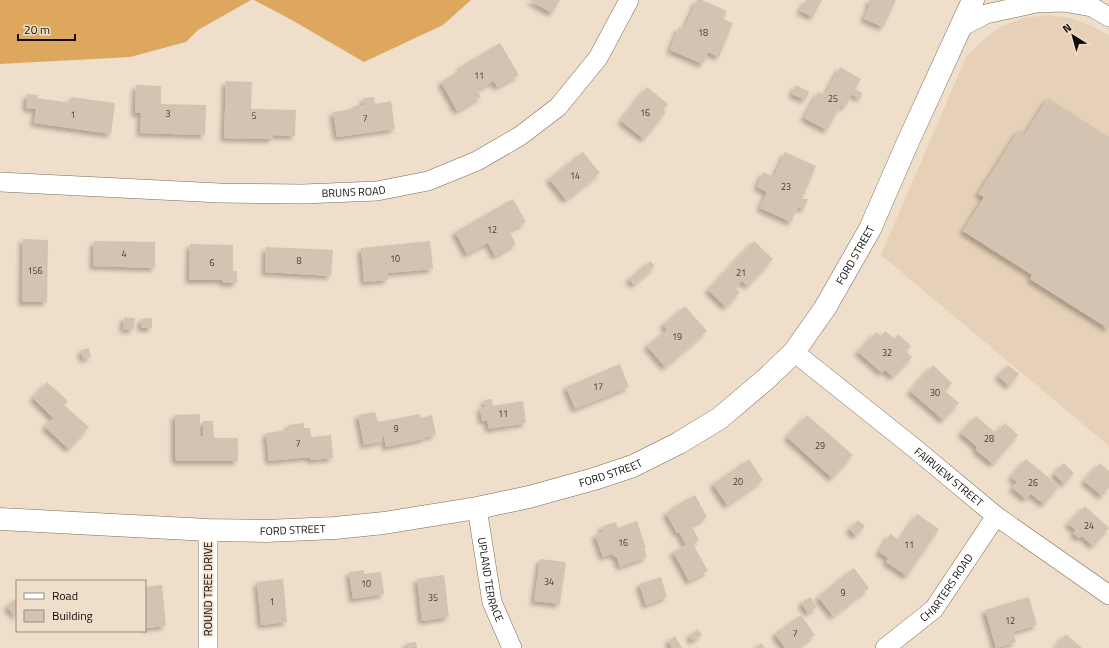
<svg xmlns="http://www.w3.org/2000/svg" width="1109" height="648" font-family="'Titillium Web',sans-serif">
  <defs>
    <filter id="shadow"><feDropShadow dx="-3.5" dy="3.5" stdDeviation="2" flood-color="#0004"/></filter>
  </defs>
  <rect width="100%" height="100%" fill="#eedeca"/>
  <path fill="#e6d1b8" d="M1047 15 1071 18 1092 26 1109 36V446L881 255 966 57 984 39 1000 27 1024 18Z"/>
  <path fill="#dda75e" d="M0 0H251L198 30 186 42 130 57 0 64Z
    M254 0H471L443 25 364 62 290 19Z"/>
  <path fill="#d3c3b0" filter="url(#shadow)" d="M529 0H560L552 13Z
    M697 0H702L727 11 723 19 733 23 719 57 708 52 703 64 670 50 679 27 684 29Z
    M806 0H822L813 17 800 11Z
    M869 0H896L883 27 864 19 870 4 868 3Z
    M500 43 519 75 497 87 494 81 477 90 481 97 457 111 441 82 461 70 460 67Z
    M840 67 861 79 855 89 862 93 861 99 852 94 845 107 841 105 827 130 804 118 818 92 825 95Z
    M226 81 252 82 251 109 296 110 295 136 273 135 272 139 224 138Z
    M136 85 161 86V104L206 105 205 135 140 133 141 113H135Z
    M796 85 808 91 809 93 805 100 792 94Z
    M647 87 668 104 663 110 666 112 644 139 621 121Z
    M27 94 38 95 37 98 71 103V97L115 103 111 134 34 123 36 109 26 108Z
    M374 97 375 104 391 101 395 129 337 137 333 112 353 109V106L364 105 363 98Z
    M1048 98 1109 137V329L1030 279 1032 275 963 231 984 197 978 194 1019 130 1025 134Z
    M583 152 600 173 566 200 549 179Z
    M785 152 816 166 802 199H808L804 209 798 207 791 222 760 208 767 192 757 187 763 172 774 177Z
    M513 199 526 222 509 231 516 244 495 256 488 243 467 254 455 232Z
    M23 239 48 240 47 302H22Z
    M94 241 155 242V268L93 266Z
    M430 241 433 269 388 273V280L364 282 361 248Z
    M754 241 773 259 748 286 742 281 735 288 740 292 726 307 708 290Z
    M190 244 233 245V271H237V283H224L222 280H189Z
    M266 247 333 250 331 276 265 272Z
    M650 261 655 266 634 285 629 279Z
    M685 306 707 331 665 367 647 346 667 330 663 325Z
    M124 317 135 318 133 330 123 329Z
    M152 318V328H141V319Z
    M885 331 895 339 898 334 911 346 906 351 912 357 893 377 885 370 882 373 858 352 876 332 881 336Z
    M89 348 91 357 83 359 81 350Z
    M620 364 629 387 575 409 566 387Z
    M933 365 952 383 945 391 959 403 943 420 910 391Z
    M1008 365 1019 374 1009 386 998 376Z
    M47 382 68 401 62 408 65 406 89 427 69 449 45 427 55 416 52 417 33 398Z
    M492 399 493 406 523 401 526 423 489 429 487 420 482 421 480 408 485 407 484 400Z
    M375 412 378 422 420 414 421 418 432 415 436 435 425 437 424 439 386 447 384 437H382L383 441 364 445 358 415Z
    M200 414V436H203V421H213L214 438H238V461H177L175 458V415Z
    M807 415 853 455 832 478 787 437Z
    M976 416 996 433 1005 423 1018 435 993 464 976 450V446L961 433Z
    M304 423V428H310L311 437 331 435 333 458 310 460V457L269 461 266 433 288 430V425Z
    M749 459 763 480 727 505 713 484Z
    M1026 459 1059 486 1044 504 1031 494 1026 499 1012 488 1017 482 1011 477Z
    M1064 463 1074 473 1064 484 1054 474Z
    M1100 463 1109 471V488L1102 496 1084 481Z
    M695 495 707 517 691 525 699 540 693 544 708 571 689 581 673 552 686 545 679 532 677 533 666 513 676 508 675 506Z
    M1085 506 1109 528 1093 546 1082 536 1079 538 1073 533 1076 530 1068 524Z
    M917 514 939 529 907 576 886 562 888 558 879 552 890 534 900 540Z
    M858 520 865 526 856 536 849 529Z
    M637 521 646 548H644L647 557 620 567 617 558 612 554 603 557 595 535 603 532 601 527 616 522 618 528Z
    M540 559 566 562 560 604 534 601Z
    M854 568 869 588 833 616 818 597Z
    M364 570V574L381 572 384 594 353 599 349 572Z
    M444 575 449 617 422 621 417 579Z
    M661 577 667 597 646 605 639 584Z
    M283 579 287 622 261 625 257 582Z
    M162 585 166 626 145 628V587Z
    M17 597V618L7 607Z
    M810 597 817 607 808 613 801 603Z
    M1029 597 1037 625 1013 632 1016 642 996 648 985 610Z
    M801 615 815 635 797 648H785L775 634Z
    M698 629 702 635 693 641 689 636Z
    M1066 634 1082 648H1055Z
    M675 636 682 648H672L668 641Z
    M416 642 417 648H407V643Z
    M761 643 765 648H755Z"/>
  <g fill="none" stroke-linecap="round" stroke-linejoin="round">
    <defs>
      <g id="minor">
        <path d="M1084 0 1092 7 1109 17"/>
        <path d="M961 27 986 14 1036 3 1063 2 1092 7"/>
        <path id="s1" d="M0 182 220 193 303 194 377 191 428 181 477 161 520 136 558 107 598 58 629 0"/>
        <path id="s2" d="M794 352 913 447 996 516 1109 595"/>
        <path id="s3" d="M477 508 492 602 512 648"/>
        <path d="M208 648V530"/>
        <path id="s4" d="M885 648 934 609 996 516"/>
      </g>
      <g id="tertiary">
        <path id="s5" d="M0 519 208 530 266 531 335 528 384 523 477 508 529 497 594 479 633 466 679 443 720 418 766 379 794 352 825 308 870 229 907 144 973 0"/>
      </g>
    </defs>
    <use href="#minor" stroke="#796b5a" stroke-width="20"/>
    <use href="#tertiary" stroke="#796b5a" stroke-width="23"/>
    <use href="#minor" stroke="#fff" stroke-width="19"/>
    <use href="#tertiary" stroke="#fff" stroke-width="22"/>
  </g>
  <g text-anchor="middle" stroke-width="3" stroke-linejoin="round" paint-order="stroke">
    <g font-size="9" fill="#433b32">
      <text x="703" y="36">18</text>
      <text x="479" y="79">11</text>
      <text x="833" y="102">25</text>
      <text x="645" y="116">16</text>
      <text x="168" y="117">3</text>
      <text x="73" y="118">1</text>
      <text x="254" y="119">5</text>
      <text x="365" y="122">7</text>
      <text x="575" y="179">14</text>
      <text x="786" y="190">23</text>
      <text x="492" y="233">12</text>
      <text x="124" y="257">4</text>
      <text x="395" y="262">10</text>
      <text x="299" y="264">8</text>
      <text x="212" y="266">6</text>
      <text x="35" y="274">156</text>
      <text x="741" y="276">21</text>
      <text x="677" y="340">19</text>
      <text x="887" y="356">32</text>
      <text x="598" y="390">17</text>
      <text x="935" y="396">30</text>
      <text x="503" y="417">11</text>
      <text x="396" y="432">9</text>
      <text x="989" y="442">28</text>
      <text x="298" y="447">7</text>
      <text x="820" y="449">29</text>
      <text x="738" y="485">20</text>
      <text x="1033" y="486">26</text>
      <text x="1089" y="529">24</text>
      <text x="623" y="546">16</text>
      <text x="909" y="548">11</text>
      <text x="549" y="585">34</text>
      <text x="366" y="587">10</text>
      <text x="843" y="596">9</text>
      <text x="433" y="601">35</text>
      <text x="272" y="605">1</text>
      <text x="1010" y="624">12</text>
      <text x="795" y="637">7</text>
    </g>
    <g font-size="11" fill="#130e08" stroke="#eedeca">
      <text dy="4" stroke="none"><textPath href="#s1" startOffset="354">BRUNS ROAD</textPath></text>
      <text dy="4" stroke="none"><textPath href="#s5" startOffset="954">FORD STREET</textPath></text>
      <text dy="4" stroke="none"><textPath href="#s5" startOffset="617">FORD STREET</textPath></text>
      <text dy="4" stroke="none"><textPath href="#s2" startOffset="199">FAIRVIEW STREET</textPath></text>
      <text dy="4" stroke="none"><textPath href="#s5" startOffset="293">FORD STREET</textPath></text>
      <text dy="4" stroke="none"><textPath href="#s3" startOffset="73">UPLAND TERRACE</textPath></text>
      <text dy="4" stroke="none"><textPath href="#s4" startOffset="87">CHARTERS ROAD</textPath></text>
      <text transform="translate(208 589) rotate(-90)" y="4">ROUND TREE DRIVE</text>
    </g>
  </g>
  <rect x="16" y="580" width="130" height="52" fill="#eedeca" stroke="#968b7c"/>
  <rect x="24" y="593" width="20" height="6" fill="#ffffff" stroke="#968b7c"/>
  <text x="52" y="600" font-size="12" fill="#130e08">Road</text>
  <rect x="24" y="610" width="20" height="12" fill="#d3c3b0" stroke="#968b7c"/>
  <text x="52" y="620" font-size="12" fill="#130e08">Building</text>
  <g transform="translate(1073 36) rotate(323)" stroke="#eedeca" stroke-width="3" paint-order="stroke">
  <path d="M0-3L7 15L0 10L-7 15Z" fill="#130e08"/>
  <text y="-6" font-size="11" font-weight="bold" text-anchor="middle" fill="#130e08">N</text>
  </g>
  <path d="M18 34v6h57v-6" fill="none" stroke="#130e08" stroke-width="2"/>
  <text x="24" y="34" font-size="12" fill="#130e08" stroke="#eedeca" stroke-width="3" paint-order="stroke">20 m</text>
</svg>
